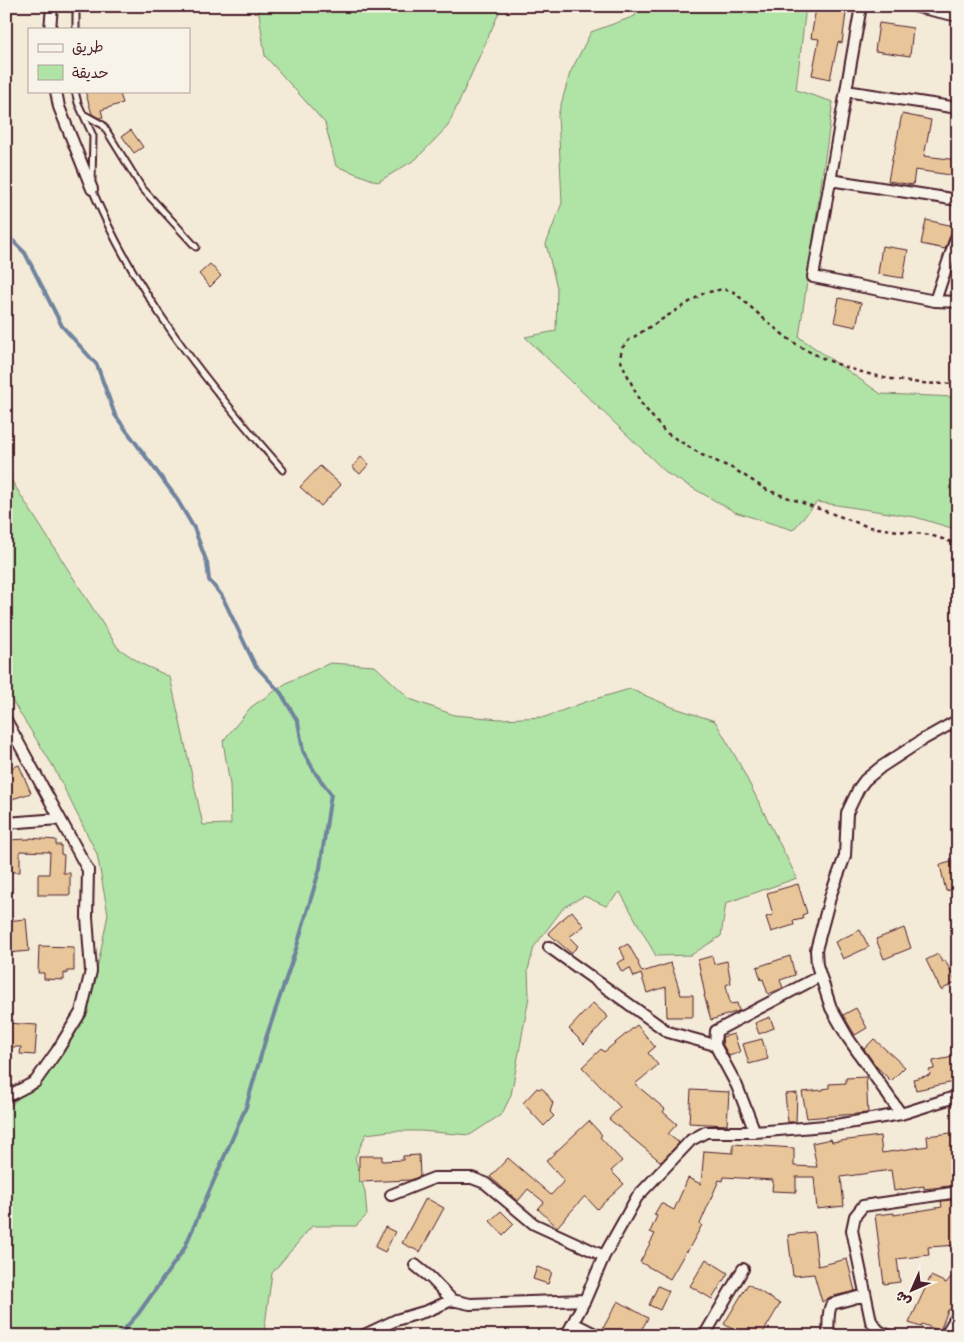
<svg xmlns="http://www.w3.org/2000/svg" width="964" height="1342" font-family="'Gochi Hand','Playpen Sans Arabic',sans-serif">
  <rect width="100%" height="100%" fill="#f4ead8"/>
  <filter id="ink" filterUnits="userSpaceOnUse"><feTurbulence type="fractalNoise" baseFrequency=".02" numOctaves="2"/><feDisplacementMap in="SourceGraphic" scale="10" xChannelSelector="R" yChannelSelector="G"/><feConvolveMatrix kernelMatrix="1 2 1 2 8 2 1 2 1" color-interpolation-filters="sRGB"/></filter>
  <g filter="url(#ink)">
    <path fill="#b0e4a6" stroke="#7d8268" d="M258 6H502L448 126 416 159 378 182 336 166 325 123 265 56Z
      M639 6H806L796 90 833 102 799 337 881 394 958 397V530L915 517 817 502 793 530 735 512 668 474 525 337 556 331 557 288 546 244 562 203 558 115 570 73 591 32 635 16Z
      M6 472 118 648 142 664 170 677 203 825 231 824 230 785 223 741 251 707 288 682 330 663 375 666 410 699 454 715 500 719 545 717 588 701 630 689 672 707 715 721 738 761 797 878 726 903 721 936 691 955 656 956 620 892 606 906 584 896 564 907 534 947 528 970 529 997 517 1063 511 1095 502 1114 470 1135 420 1131H390L366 1134 355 1158 365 1192 367 1215 356 1226H312L272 1273 264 1332 250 1336H6V1109L26 1092 64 1044 95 980 108 914 97 854 53 766 6 691Z"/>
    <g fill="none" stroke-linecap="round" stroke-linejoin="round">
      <path stroke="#70849e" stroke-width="4" d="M6 234 25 253 62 326 97 365 115 415 175 496 194 528 207 563 209 580 222 596 255 665 281 693 298 722 303 751 316 774 331 794 320 868 296 949 266 1038 246 1107 184 1249 138 1314 118 1336"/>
    </g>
    <path fill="#e9c59a" stroke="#4a1f2b" d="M816 8 846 13 842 43 838 42 830 79 812 75 819 39 811 38Z
      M879 23 913 28 910 56 875 51Z
      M85 91H119L123 103 101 110 103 117 99 118 92 114Z
      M902 114 931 120 924 156 958 160V176L915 170 913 185 888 181 893 154H894Z
      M131 130 143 147 134 153 122 136Z
      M926 220 954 226 945 249 921 244Z
      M882 246 908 250 903 278 878 274Z
      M210 264 221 276 210 287 199 274Z
      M839 298 861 303 856 327 834 322Z
      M361 457 369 464 360 474 352 467Z
      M320 466 341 485 321 506 300 487Z
      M19 765 31 793 6 801V770Z
      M30 838 56 840V845H61V854L64 855 63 873H70V895H38V874H49L50 852 20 851V872H6V840L30 839Z
      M958 860V888L946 891 940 865Z
      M798 884 807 913 802 915 803 919 793 921 794 925 771 932 766 917 773 915 767 893Z
      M572 911 584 926 569 937 578 946 571 953 548 933 558 923Z
      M26 919 29 951 8 953 6 921Z
      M904 928 911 948 884 959 876 939Z
      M860 930 869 947 843 959 835 942Z
      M628 944 639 963 638 964 642 972 671 963 681 995H693V1017H667L666 987 647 993 641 974 634 977 630 968 622 972 617 963 625 959 620 948Z
      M39 946 74 947V971H67V974L64 973V980L44 979V973H38Z
      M938 954 942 962 945 960 956 982 941 990 926 960Z
      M712 956 714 964 727 961 731 983 726 985 730 1004 737 1003 739 1011 711 1020 704 995H705L698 960Z
      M790 956 795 975 780 980 783 988 768 994 763 979 761 980 757 967Z
      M593 1003 608 1017 584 1044 569 1029Z
      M856 1008 867 1028 855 1035 843 1015Z
      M770 1017 774 1028 759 1034 755 1023Z
      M6 1023 37 1025 35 1055 20 1054 21 1047H6Z
      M637 1025 655 1047 648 1053 658 1065 635 1084 665 1109 663 1112 677 1124 668 1134 679 1143 661 1162 609 1119 620 1107 582 1067 601 1049 604 1052Z
      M734 1034 740 1052 729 1056 723 1045 722 1037Z
      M762 1039 768 1059 749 1064 743 1044Z
      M874 1039 905 1067 891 1081 876 1066 864 1049Z
      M958 1056V1081L916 1090 913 1079 930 1075 929 1070 934 1069 933 1061Z
      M866 1077 868 1113 807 1118 802 1092 823 1090V1089L829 1088V1084L846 1083V1078Z
      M537 1088 539 1089 541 1088 545 1091 553 1103 550 1112 554 1116 544 1126 523 1103Z
      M691 1090 729 1092 727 1125 689 1123Z
      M797 1093 796 1122H788L785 1094Z
      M589 1121 602 1135 600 1137 622 1161 611 1171 624 1184 597 1209 585 1196 557 1227 538 1209 544 1202 528 1189 518 1201 490 1177 508 1158 551 1195 564 1181 546 1161Z
      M958 1132V1185L924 1189V1186L894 1191 891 1170 841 1177 844 1206 817 1209 814 1177H796V1192L772 1191 773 1180 724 1177 723 1181 719 1180 700 1224 702 1225 687 1252 686 1251 670 1279 640 1262 655 1234 650 1232 657 1216 654 1215 661 1203 674 1210 688 1178 701 1184 704 1151 733 1153V1144L794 1148V1166L817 1167 812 1143 831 1139 832 1142 880 1136 882 1153 928 1146 927 1136Z
      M419 1155 420 1176 411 1180 359 1182V1156H382V1161L403 1160V1156Z
      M426 1198 444 1208 420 1252 402 1243Z
      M958 1199V1245L928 1247 929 1255 897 1259 900 1282 884 1284 875 1215 894 1213V1215L942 1207 941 1201Z
      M501 1211 514 1224 503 1235 490 1221Z
      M385 1227 395 1232 385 1252 375 1247Z
      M814 1232 818 1266 847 1259 855 1291 830 1297 822 1302 814 1274 793 1276 788 1235Z
      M706 1259 728 1273 712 1299 690 1286Z
      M537 1267 552 1272 548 1284 533 1279Z
      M931 1276 946 1283 951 1277 958 1284V1306L948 1310 940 1331 922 1324 921 1327 909 1323Z
      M748 1284 780 1304 761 1336H743L724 1324Z
      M658 1286 669 1291 660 1310 649 1305Z
      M618 1301 648 1318 638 1336H610L602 1330Z"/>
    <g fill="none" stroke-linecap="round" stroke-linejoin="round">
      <defs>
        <path id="service" d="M76 6V29
          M75 91 78 103 93 136 92 180
          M83 114 103 125 142 188 196 247
          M92 189C135 294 208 385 283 470"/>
        <path id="minor" d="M861 6 813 277 935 301 958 302
          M913 6 958 16
          M50 29 52 6
          M56 91 59 107 92 189
          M846 91 958 108
          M830 180 958 200
          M935 301 958 232
          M6 720 88 870 87 917 91 971 81 1012 57 1051 35 1082 6 1097
          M6 823 59 819
          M549 947 668 1032 715 1045
          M901 1114 848 1038 831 1008 817 965 816 950 831 894 845 856 847 813 859 788 865 780 881 767 924 739 958 720
          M755 1132 737 1086 715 1045 716 1031 820 976
          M391 1195 434 1178H472L485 1183 534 1224 604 1256
          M415 1265 431 1278 452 1300 470 1304 585 1300
          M573 1323 599 1336
          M362 1336 396 1320 427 1311 452 1300
          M566 1336 585 1300 604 1256 637 1197 691 1140 706 1132H755L836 1125 901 1114 958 1096
          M704 1336 743 1269
          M828 1336C829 1327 827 1311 832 1304L865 1295
          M890 1336 879 1331 871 1321 852 1230 855 1216 863 1206 958 1192
          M945 1336 958 1314"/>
      </defs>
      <use href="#service" stroke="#4a1f2b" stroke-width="9"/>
      <use href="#minor" stroke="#4a1f2b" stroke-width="14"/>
      <path stroke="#4a1f2b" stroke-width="2.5" stroke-dasharray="4 4" stroke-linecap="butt" d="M958 383C908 388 835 370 793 342 772 327 753 309 734 292L723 289 704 293 629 340 622 348 620 359 640 402 665 432 702 455 734 469 767 490 869 527 930 535 958 544"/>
      <use href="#service" stroke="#f7f3e8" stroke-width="5"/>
      <use href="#minor" stroke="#f7f3e8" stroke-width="10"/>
    </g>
  </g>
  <rect width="964" height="1342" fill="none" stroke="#f7f3e8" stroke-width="25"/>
  <rect x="12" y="12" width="939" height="1317" fill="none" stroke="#4a1f2b" stroke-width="2" filter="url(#ink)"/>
  <rect x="28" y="28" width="162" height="65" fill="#f7f3e8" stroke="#b29e9c"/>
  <rect x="38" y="44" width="25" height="8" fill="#f7f3e8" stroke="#b29e9c"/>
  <text x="72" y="52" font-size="15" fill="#4a1f2b">طريق</text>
  <rect x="38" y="65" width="25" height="15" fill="#b0e4a6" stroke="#b29e9c"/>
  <text x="72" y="78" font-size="15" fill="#4a1f2b">حديقة</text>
  <g transform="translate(912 1290) rotate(225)" stroke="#f7f3e8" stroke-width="4" paint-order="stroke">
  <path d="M0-4L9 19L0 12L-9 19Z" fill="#4a1f2b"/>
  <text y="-8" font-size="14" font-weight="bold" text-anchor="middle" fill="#4a1f2b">ش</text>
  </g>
</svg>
